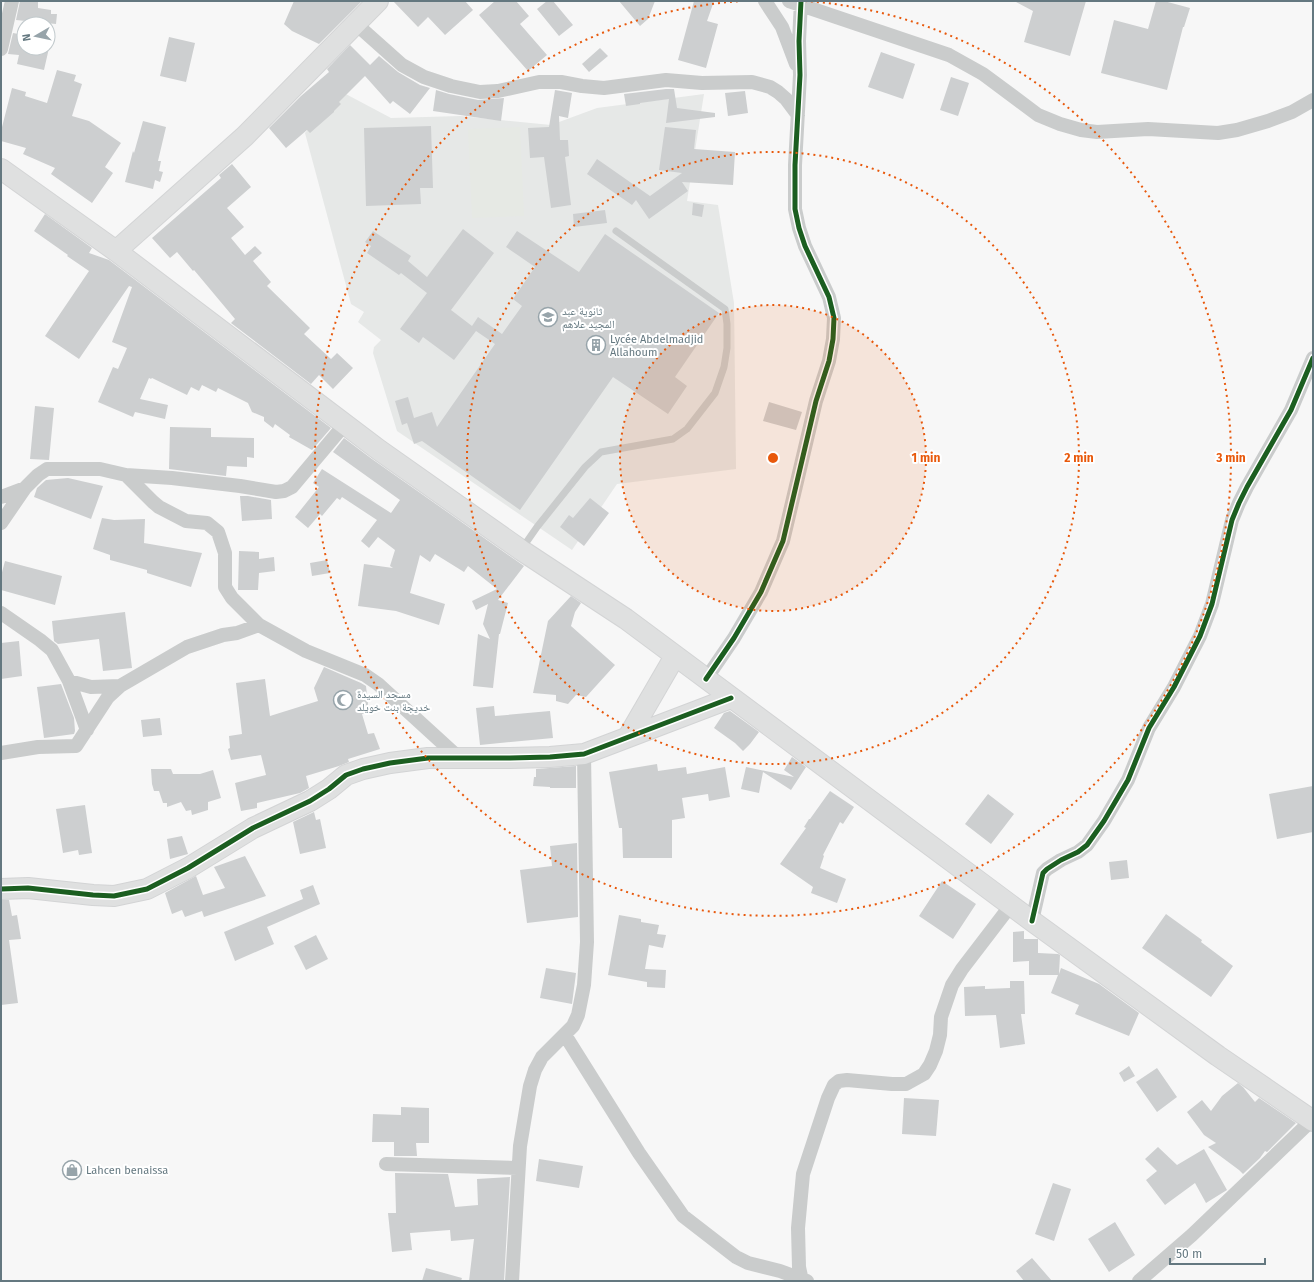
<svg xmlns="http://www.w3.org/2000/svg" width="1314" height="1282" font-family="'Fira Sans','Noto Naskh Arabic',sans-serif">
  <rect width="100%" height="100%" fill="#f7f7f7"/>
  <path fill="#e6e8e7" d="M342 92 391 118 460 116 551 125 597 108 704 94 687 201 718 205 734 303 736 469 617 484 572 550 397 431 373 353 374 347 381 340 358 322 364 312 351 304 305 133Z"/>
  <path fill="#e6e9e4" d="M520 127 524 216 472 218 468 129Z"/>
  <path fill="#cdcfd0" d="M20 1H38V8L51 10V14H57L56 24 16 20Z
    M294 1H362L319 44 292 31 284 24Z
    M393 1H465L473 10 445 35 428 17 418 27Z
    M495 1H516L529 16 520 24 547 55 528 71 479 15Z
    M547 1H553L573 25 559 36 537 9Z
    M619 1H655L648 19 640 26Z
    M694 1H714L707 21 718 24 706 68 678 60Z
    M1014 1H1086L1070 56 1024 42 1033 11Z
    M1156 1H1164L1190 8 1184 27H1183L1167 90 1101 73 1114 20 1148 29Z
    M13 33 24 35V48H49L44 70 17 64 19 55 8 54Z
    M169 37 195 43 186 82 160 76Z
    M350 45 370 65 379 56 398 72 420 85 430 88 410 114 393 101 390 104 365 76 339 102 341 104 334 111V112L310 133 307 130 286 148 269 128 301 96 329 72 327 69Z
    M600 48 608 56 589 72 582 64Z
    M881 52 915 64 903 99 868 87Z
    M57 70 76 75 74 81 82 84 72 116 89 121 121 143 105 167 113 173 92 203 51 174 55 168 23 154 26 148 1 141V131L12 88 26 92 25 96 47 103Z
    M951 77 969 83 958 116 940 110Z
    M666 89H674L677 108 715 113V117L666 123 669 99 640 103V104L626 106 624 94Z
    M436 90 449 94 478 100 504 98 501 121 433 111Z
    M555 90 572 93 568 118 559 116 560 140H568L569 156 565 157 571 205 551 208 544 157 530 158 528 128 549 127Z
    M745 91 748 113 728 116 725 93Z
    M143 121 166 127 158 161H161L159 171 163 172 160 182 155 180 153 189 125 182 133 151 134 153Z
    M431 126 433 188H420L421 204 366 206 364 128Z
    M665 127 696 130 694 149 735 152 733 185 682 182 688 191 649 219 636 200 632 205 587 174 597 159 650 196 682 173 659 170Z
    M232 164 251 187 227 208 244 227 231 238 245 255 255 246 262 253 253 261 271 282 267 286 310 328 304 334 331 359 337 353 353 368 333 389 319 375 311 384 231 323 235 319 194 270 193 271 177 252 170 258 152 238 221 178 219 175Z
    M693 203 704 205 702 217 692 215Z
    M605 210 607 223 574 227 573 214Z
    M45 214 92 248 89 253 109 260 331 428 312 450 289 437 290 435 275 424 273 428 264 421V417L252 412 248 403 218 388 216 392 202 385 199 391 191 387 187 395 152 378 151 379 149 378 140 399 168 405 165 419 135 412 133 417 98 402 113 367 118 369 127 348 112 342 132 287 129 286 79 359 45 336 89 271 67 256 68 255 34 231Z
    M463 229 494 253 451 310 472 326 478 317 502 334 522 306 513 299 535 267 506 247 517 231 579 272 605 234 719 313 675 377 687 386 668 414 613 377 520 510 422 441 414 444 407 423 402 425 395 401 408 397 414 418 432 412 437 427 495 344 476 331 454 360 423 337 419 343 400 329 427 293 401 273 399 275 367 253 371 246 365 242 373 231 411 256 408 261 427 277Z
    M769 402 802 412 796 430 763 421Z
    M35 406 54 408 49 460 30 459Z
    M170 427 211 428V437L254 438V458L247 457V467L227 466 226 476 169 469Z
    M344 438 372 459 524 566 498 600 508 603 500 634H499L493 688 473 686 478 634 490 639 483 624 488 604 476 610 472 601 497 589 468 566 464 572 435 554 430 562 420 555 410 593 445 604 439 625 396 611 358 606 364 564 393 568 390 566 395 550 378 537 369 548 361 541 377 520 342 497 340 500 337 498 322 516 320 514 308 528 295 517 319 487 313 483 322 469 391 513 400 500 333 452Z
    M68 478 103 486 91 519 34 497 37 488 46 480Z
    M240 496H248L271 500 272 519 242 521Z
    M590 498 609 513 584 546 560 527 569 515 573 518Z
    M102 518 114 520 145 519 144 543 202 553 191 587 147 573V570L110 560V555L93 549Z
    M239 551 259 552V559L274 557 275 571 259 573 258 590H238Z
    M327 560 330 573 312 576 310 563Z
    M5 561 62 576 55 605 1 590V576Z
    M571 596 581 603 575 612 571 626 615 665 586 697 576 695 568 704 556 701V695L533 693 548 621Z
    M125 612 132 668 103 671 99 639 58 644 54 641 52 621Z
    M19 641 22 676 1 679V643Z
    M324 667 361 683 366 686 369 713 362 714 368 734 374 733 380 749 348 759 349 762 339 766 306 776 309 788 300 793 257 803V808L241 811 235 783 266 775 261 755 231 760 228 749 230 748 229 736 242 734 236 683 265 679 270 716 318 701 314 688Z
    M61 684 74 718 75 731 74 734 44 738 37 687Z
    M494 706 495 716 550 711 553 738 480 745 476 708Z
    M730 711 759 732 750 744 743 751 735 743 714 728 724 713Z
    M160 718 162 735 143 737 141 720Z
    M792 757 806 767 791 790 763 772 759 793 741 789 746 767 794 777 784 770Z
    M657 764 658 771 686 767 687 774 725 767 730 797 709 801 708 794 682 798 685 818 672 820V858H623L622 828H619L609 772Z
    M576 766V788H550V787L533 786 534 777H536V769Z
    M151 769H171L173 774H200L213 770 221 798 208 802V810L192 815 191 810 186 811 181 802 167 807V803H163L159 791H154L152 784Z
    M1313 786V832L1277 839 1269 794Z
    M830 791 854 807 843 824 840 822 823 855 824 856 820 868 846 879 837 903 811 893 813 887 780 864 806 828 804 827 809 819H810Z
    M988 794 1014 814 991 844 965 824Z
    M85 805 92 853 79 855 78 850 63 853 56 809Z
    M314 812 316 820 320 819 326 848 300 854 293 822Z
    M182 836 188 854 170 859 167 839Z
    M577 843 578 917 527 923 520 870 552 866 550 846Z
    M245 856 266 896 204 917 202 911 185 917 182 910 172 914 165 893 196 876 203 895 225 888 214 867Z
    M1127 860 1129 878 1111 880 1109 862Z
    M942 881 976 904 953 939 919 916Z
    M313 885 320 904 267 927 274 944 235 961 224 932 303 899 300 890Z
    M1 900H9L12 916 17 915 21 939 9 940 18 1003 1 1005Z
    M1166 914 1202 940 1201 942 1233 966 1211 997 1142 948Z
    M619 915 641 919V922L659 925 657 934 666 935 663 948 649 945 645 969 666 970 665 988 647 987V982L608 975Z
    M1024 931V939H1038V953L1058 954 1060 955 1059 974 1061 968 1099 984 1139 1013 1129 1036 1075 1014 1079 1005 1051 993 1058 975H1029V961L1013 962V932Z
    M316 935 328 959 306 970 294 946Z
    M546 968 576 973 572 1004 540 998Z
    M1010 981H1024L1025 1014H1021L1025 1044 1000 1048 996 1015 965 1016 964 987 985 986V989L1010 988Z
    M1129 1066 1135 1076 1124 1082 1119 1073Z
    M1157 1068 1177 1097 1157 1112 1136 1082Z
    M1238 1083 1243 1087 1255 1102 1259 1098 1296 1123 1267 1152 1265 1151 1260 1158 1243 1174 1239 1170 1208 1147 1216 1143 1204 1135 1187 1112 1202 1100 1211 1111 1222 1096Z
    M904 1098 939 1100 936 1136 902 1134Z
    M401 1107 429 1108V1143H416L417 1156H394V1142H372L373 1114 401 1115Z
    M1158 1147 1177 1165 1204 1149 1227 1190 1206 1203 1195 1183 1165 1205 1146 1180 1157 1171 1145 1159Z
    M539 1159 583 1166 579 1188 536 1181Z
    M395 1173 448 1174 455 1207 478 1205 477 1179 510 1177 504 1281H469L474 1239 451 1241 450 1230 410 1233 412 1250 392 1252 388 1213H396Z
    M1053 1183 1071 1189 1054 1241 1035 1234Z
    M1115 1222 1135 1255 1109 1272 1088 1239Z
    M1032 1258 1052 1281H1024L1016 1271Z
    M426 1268 462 1278 461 1281H422Z"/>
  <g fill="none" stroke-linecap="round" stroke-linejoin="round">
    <defs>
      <path id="secondary" d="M1 169 116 251 379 450 521 550 626 619 1032 921 1218 1056 1313 1121
        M116 251 245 136 378 1
        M628 737 675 656
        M1 889 28 888 93 895 114 896 147 889 188 868 253 828 310 801 329 789 346 775 363 769 390 763 428 758H510L550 757 584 754 731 698"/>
    </defs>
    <use href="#secondary" stroke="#d3d4d5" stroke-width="22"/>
    <path stroke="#cacccc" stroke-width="7" d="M521 550 537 527 585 467 601 452 673 439 687 429 715 393 724 367 727 348V324L725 309 616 231"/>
    <path stroke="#cacccc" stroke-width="14" d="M765 1 782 27 796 64
      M789 1 949 55 983 74 1038 115 1060 124 1081 130 1097 132 1148 129 1218 133 1237 130 1268 121 1292 112 1313 100
      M356 24 402 65 424 77 451 86 480 92 498 91 539 82H561L582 86 604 88 666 80 702 83 752 82 770 87 778 92 786 99 798 115
      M1 49 12 1
      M126 475 172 478 240 486 276 492 284 491 292 487 345 424
      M1 497 25 488
      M1 523 25 488 38 475 47 469H100L126 475 153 502 159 507 186 521 207 523 218 532 225 553V587L232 598 259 625
      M1 613 40 640 52 650 69 681 91 687 120 686 187 647 223 635 237 633 259 625 306 651 365 675 378 684 459 758
      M706 679 734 638 761 592 783 541 816 401 829 361 833 339 834 318 829 297 805 246 799 228 795 209V165L800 75 799 41 801 1
      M69 681 87 730
      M1 753 38 747 76 746 108 697 120 686
      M1032 921 1043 873 1047 869 1061 860 1078 852 1087 845 1104 821 1128 780 1149 728 1174 687 1200 636 1212 604 1232 520 1239 503 1247 487 1291 410 1313 358
      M565 1035 639 1153 683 1216 736 1257 748 1263 780 1271 807 1281
      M386 1164 518 1168
      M512 1281 520 1146 530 1086 535 1070 542 1057 573 1026 578 1015 584 985 587 942 584 754
      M802 1281 799 1267 798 1228 803 1174 828 1098 834 1085 839 1081 847 1080 892 1084H906L924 1074 930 1065 936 1051 940 1035 941 1017 952 985 962 969 1011 905
      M1139 1281 1192 1235 1312 1120"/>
    <use href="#secondary" stroke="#dfe0e0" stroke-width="20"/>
    <defs>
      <path id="cycleway" d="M706 679 734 638 761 592 783 541 816 401 829 361 833 339 834 318 829 297 805 246 799 228 795 209V165L800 75 799 41 801 1
        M1 889 28 888 93 895 114 896 147 889 188 868 253 828 310 801 329 789 346 775 363 769 390 763 428 758H510L550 757 584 754 731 698
        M1032 921 1043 873 1047 869 1061 860 1078 852 1087 845 1104 821 1128 780 1149 728 1174 687 1200 636 1212 604 1232 520 1239 503 1247 487 1291 410 1313 358"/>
    </defs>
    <use href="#cycleway" stroke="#fff" stroke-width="8"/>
    <use href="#cycleway" stroke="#1b5e20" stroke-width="5"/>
  </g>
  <circle cx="773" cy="458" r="153" fill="#e8590c" fill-opacity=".12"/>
  <g fill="none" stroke="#e8590c" stroke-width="2" stroke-dasharray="2 4">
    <circle cx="773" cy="458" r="153"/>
    <circle cx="773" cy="458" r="306"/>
    <path d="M805 1A458 458 0 1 1 741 1"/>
  </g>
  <defs>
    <symbol id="school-ring" viewBox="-11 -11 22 22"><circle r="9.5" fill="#fff" stroke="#97a4aa" stroke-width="1.5"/><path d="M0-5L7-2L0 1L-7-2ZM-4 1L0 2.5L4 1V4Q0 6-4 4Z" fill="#97a4aa"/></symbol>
    <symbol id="building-ring" viewBox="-11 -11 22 22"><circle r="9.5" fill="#fff" stroke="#97a4aa" stroke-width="1.5"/><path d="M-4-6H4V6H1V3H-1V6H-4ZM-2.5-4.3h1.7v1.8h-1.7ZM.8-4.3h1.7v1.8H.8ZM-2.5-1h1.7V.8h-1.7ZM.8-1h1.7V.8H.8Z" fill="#97a4aa"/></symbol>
    <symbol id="mosque-ring" viewBox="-11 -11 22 22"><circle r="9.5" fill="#fff" stroke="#97a4aa" stroke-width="1.5"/><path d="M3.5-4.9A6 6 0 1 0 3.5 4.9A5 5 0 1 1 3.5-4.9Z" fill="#97a4aa"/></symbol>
    <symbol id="shop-ring" viewBox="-11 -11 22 22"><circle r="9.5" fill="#fff" stroke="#97a4aa" stroke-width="1.5"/><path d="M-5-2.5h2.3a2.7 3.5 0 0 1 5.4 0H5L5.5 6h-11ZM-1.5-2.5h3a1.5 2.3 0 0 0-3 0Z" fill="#97a4aa"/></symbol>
  </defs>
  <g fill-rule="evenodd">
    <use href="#school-ring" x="537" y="306" width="22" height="22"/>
    <use href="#building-ring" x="585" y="334" width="22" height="22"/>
    <use href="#mosque-ring" x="332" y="689" width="22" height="22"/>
    <use href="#shop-ring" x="61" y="1159" width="22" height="22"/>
  </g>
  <g text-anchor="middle" stroke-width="4" stroke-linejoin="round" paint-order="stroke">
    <g font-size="11" fill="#647880" stroke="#fff" text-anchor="start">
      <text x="562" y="315">ثانوية عبد<tspan x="562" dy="13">المجيد علاهم</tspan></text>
      <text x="610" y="343">Lycée Abdelmadjid<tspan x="610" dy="13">Allahoum</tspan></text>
      <text x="357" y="698">مسجد السيدة<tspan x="357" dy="13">خديجة بنت خويلد</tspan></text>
      <text x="86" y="1174">Lahcen benaissa</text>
    </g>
  </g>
  <circle cx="773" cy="458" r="6" fill="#e8590c" stroke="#fff" stroke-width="2"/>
  <g font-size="12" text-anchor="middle" font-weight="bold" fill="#e8590c" stroke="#fff" stroke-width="4" stroke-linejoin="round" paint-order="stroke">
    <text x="926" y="462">1 min</text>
    <text x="1079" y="462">2 min</text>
    <text x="1231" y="462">3 min</text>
  </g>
  <rect width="1314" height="1282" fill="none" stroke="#647880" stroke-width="4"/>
  <g transform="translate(36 36) rotate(261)"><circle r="19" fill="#ffffff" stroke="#c1c9cc"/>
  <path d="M0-3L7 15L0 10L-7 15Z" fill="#97a4aa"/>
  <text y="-6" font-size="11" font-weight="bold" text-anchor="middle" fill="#647880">N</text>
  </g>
  <path d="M1170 1258v6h95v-6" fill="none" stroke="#647880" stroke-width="2"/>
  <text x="1176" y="1258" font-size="12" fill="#647880" stroke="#ffffff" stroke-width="3" paint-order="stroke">50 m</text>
</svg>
